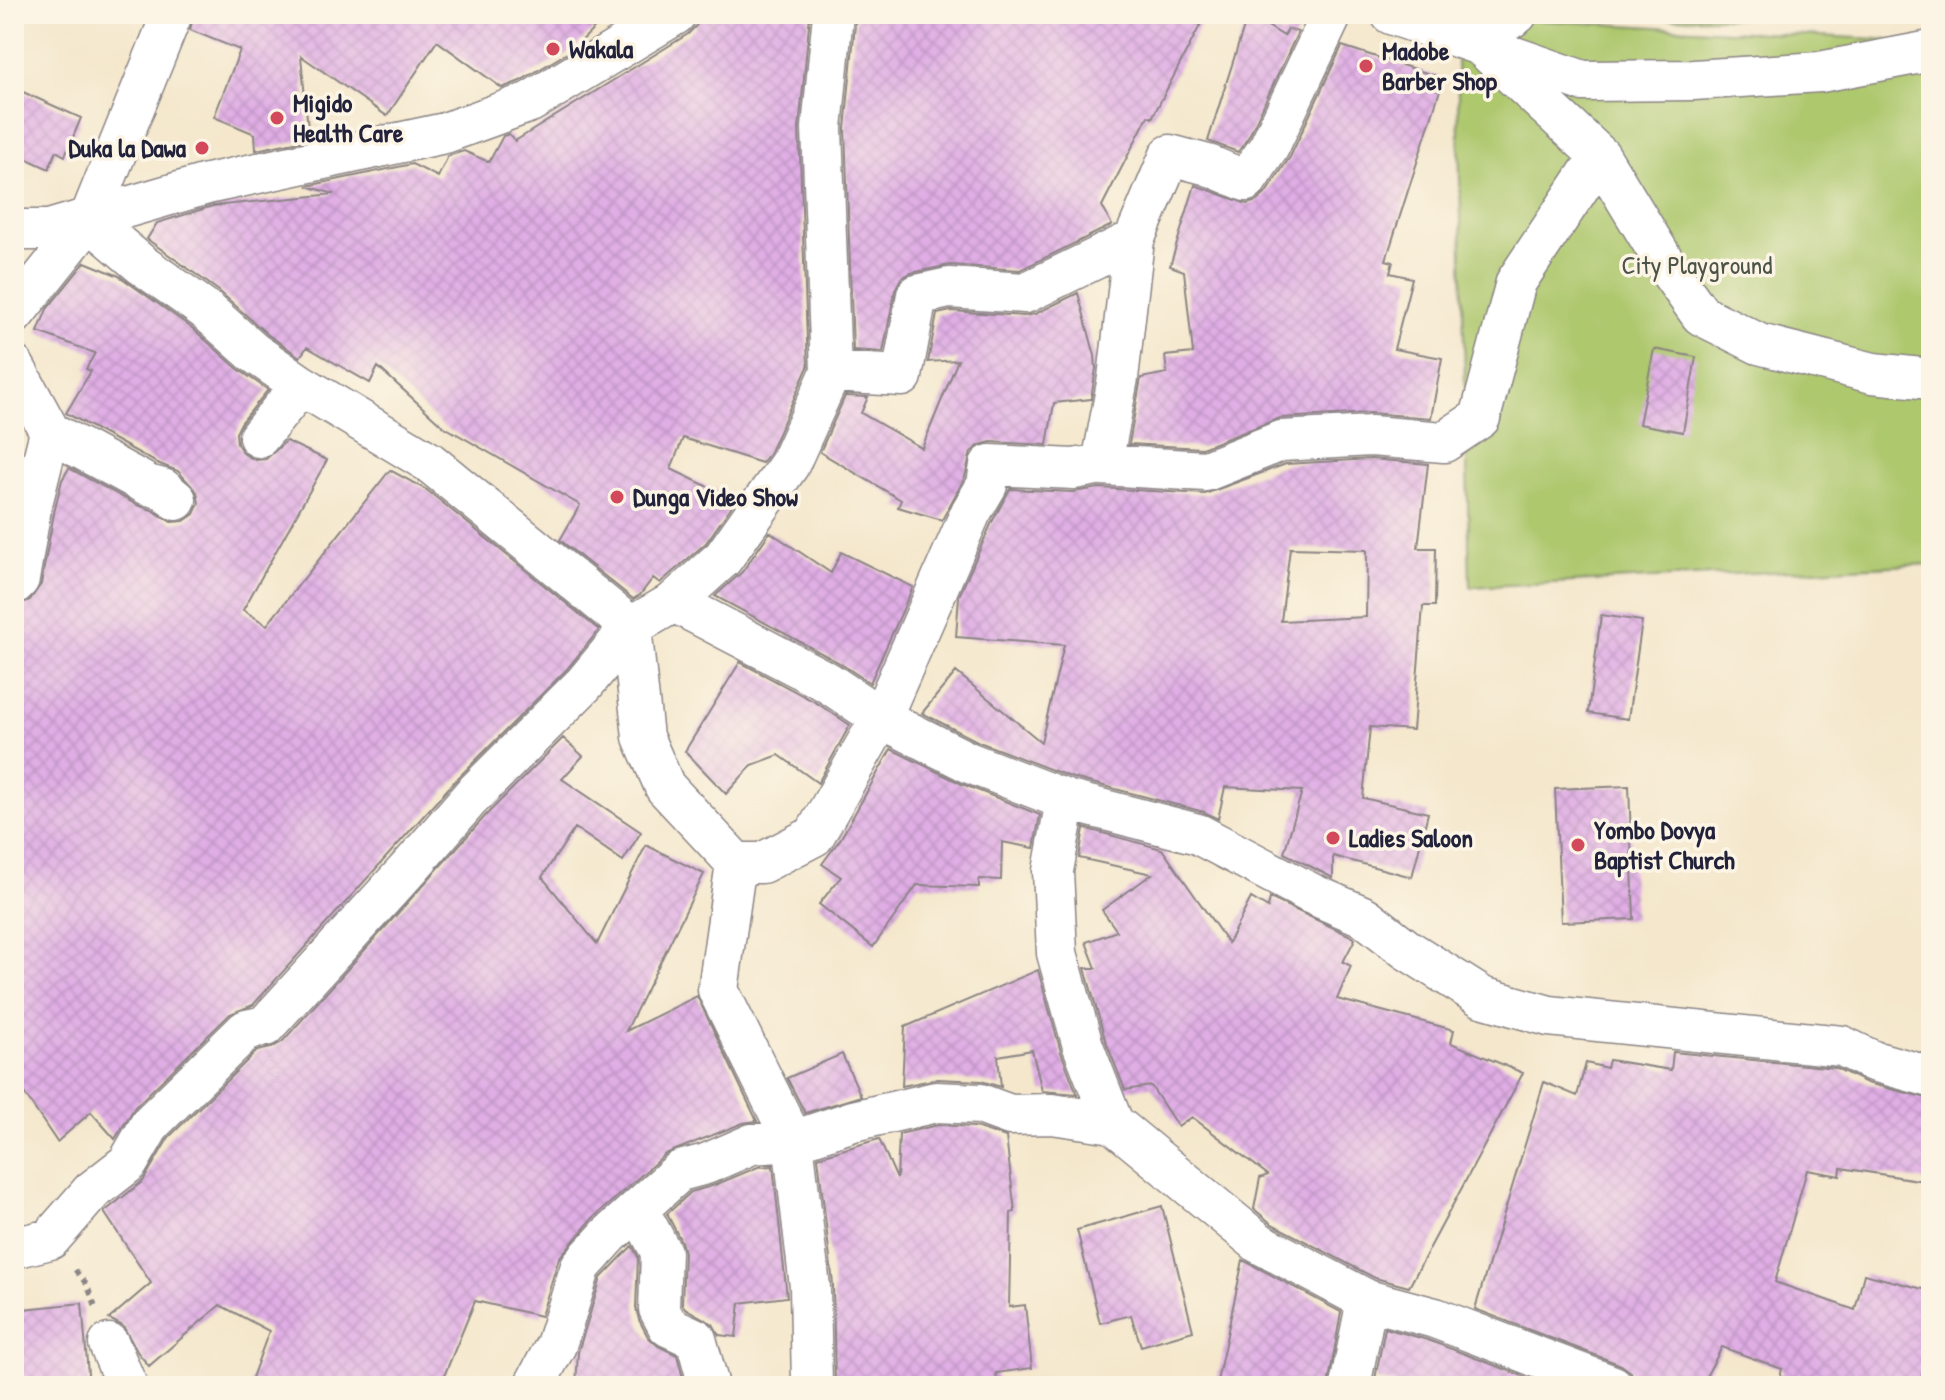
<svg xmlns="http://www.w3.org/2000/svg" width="1945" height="1400" font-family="'Patrick Hand',sans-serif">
  <defs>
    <pattern id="grass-tufts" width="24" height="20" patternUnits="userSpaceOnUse" patternTransform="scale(2)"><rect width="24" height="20" fill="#aec86e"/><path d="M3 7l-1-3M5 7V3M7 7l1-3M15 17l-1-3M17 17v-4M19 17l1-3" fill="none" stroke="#95ac60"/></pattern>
    <pattern id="building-cross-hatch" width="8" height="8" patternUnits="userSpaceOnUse" patternTransform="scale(2)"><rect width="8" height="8" fill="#e0aee5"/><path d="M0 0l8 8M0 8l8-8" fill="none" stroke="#c095c5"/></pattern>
  </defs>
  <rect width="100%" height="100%" fill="#fcf5e5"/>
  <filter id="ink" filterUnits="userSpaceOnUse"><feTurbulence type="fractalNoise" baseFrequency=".0125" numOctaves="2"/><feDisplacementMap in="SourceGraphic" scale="16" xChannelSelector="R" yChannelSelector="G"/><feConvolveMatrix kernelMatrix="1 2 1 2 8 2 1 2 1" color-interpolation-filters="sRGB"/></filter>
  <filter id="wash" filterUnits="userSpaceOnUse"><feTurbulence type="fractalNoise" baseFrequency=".006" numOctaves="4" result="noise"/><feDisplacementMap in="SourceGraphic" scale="32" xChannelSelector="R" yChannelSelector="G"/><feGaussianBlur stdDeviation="1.8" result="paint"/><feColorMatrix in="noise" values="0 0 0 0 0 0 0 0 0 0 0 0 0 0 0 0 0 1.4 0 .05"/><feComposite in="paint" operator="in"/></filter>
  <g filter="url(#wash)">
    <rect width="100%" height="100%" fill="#f4e7cc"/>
    <path fill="url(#grass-tufts)" stroke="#687554" stroke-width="2" d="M1497 14H1900L1838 17 1508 20Z"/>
    <path fill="#aec86e" stroke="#687554" stroke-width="2" d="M1456 16 1931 42V564L1470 587Z"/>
    <g id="blocks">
      <path fill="url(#building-cross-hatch)" fill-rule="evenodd" d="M194 14H609L572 50 520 81 502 88 437 41 387 116 301 56 309 139 256 150 255 134 214 117 240 50 190 30Z
        M704 14H810L799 129 808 367 769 454 762 463 683 438 671 469 736 500 706 543 660 583 653 578 640 595 633 599 560 540 580 505 443 426 378 367 370 383 307 347 300 357 267 334 219 291 147 239 157 223 213 206 334 194 307 186 412 164 438 177 448 156 464 151 489 162 503 136 509 134 515 141 688 34 696 26 698 18Z
        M856 14H1206L1152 118 1148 116 1102 206 1112 225 1020 270 950 265 911 273 901 278 895 290 883 352 853 350 845 129Z
        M1248 14 1284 36 1288 29 1298 32 1249 136 1238 152 1208 141Z
        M1342 46 1439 77 1435 89 1440 90 1386 260 1393 262 1390 273 1412 278 1394 349 1442 358 1431 418 1370 413 1280 418 1202 448 1129 444 1141 378 1167 373 1165 356 1193 353 1184 271 1170 266 1195 185 1247 204 1257 201 1265 194 1290 157Z
        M14 88 81 118 65 156 56 151 49 169 14 153Z
        M85 262 119 276 192 328 238 369 268 390 241 423 236 433 237 444 244 454 255 460 266 459 286 441 327 460 243 610 267 625 390 470 427 490 599 630 567 669 454 782 253 1005 230 1014 135 1107 115 1139 91 1112 57 1142 14 1078V606L30 600 41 584 54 513 62 480 69 468 137 505 152 510 171 522 184 521 194 514 199 503 197 492 178 471 157 463 66 413 91 371 86 369 95 353 38 332 47 309Z
        M1078 293 1095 356 1096 368 1091 399 1054 403 1047 445 991 442 980 445 971 452 965 477 942 520 898 507 901 500 820 452 845 396 868 397 861 413 922 448 958 360 928 362 937 314 951 311 1024 316 1035 314Z
        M1654 349 1696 357 1683 432 1639 424Z
        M1371 459 1428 464 1418 548H1436L1435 606H1423L1413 730 1370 727 1363 798 1428 813 1412 877 1333 856V878L1284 853 1302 791 1225 787 1218 819 1204 812 1073 778 979 742 922 713 956 672 1041 742 1064 645 956 637 959 596 992 522 1010 489 1073 492 1099 488 1205 494 1286 464ZM1290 548 1367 550 1366 617 1281 621Z
        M770 532 831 573 841 552 913 587 870 683 838 662 715 596 742 572Z
        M1601 615 1642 621 1628 719 1588 713Z
        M740 662 815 702 850 725 818 783 779 755 752 765 726 794 685 751Z
        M563 738 583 756 562 779 641 832 623 861 575 828 542 877 597 944 646 845 704 874 626 1031 697 996 757 1121 743 1123 665 1154 593 1218 559 1258 541 1316 475 1301 440 1386H249L269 1331 220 1305 149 1366 138 1353 123 1326 109 1319 151 1283 104 1212 143 1181 169 1137 257 1051 271 1048 282 1042 488 813Z
        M891 749 962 784 1040 815 1034 848 1002 842 1001 880 979 879V887L917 885 873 947 819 904 841 877 822 864 841 838Z
        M1629 786 1634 919 1561 922 1555 789Z
        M1084 828 1162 849 1228 943 1251 898 1268 908 1270 898 1353 937 1355 939 1343 962 1351 966 1337 999 1454 1030 1451 1043 1523 1073 1409 1287 1375 1278 1272 1224 1254 1209 1260 1178 1268 1175 1192 1117 1178 1127 1151 1086 1125 1090 1105 1039 1085 968H1096L1086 942 1117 931 1102 910 1152 874 1079 858Z
        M1038 970 1061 1052 1077 1094 1042 1091 1032 1050 998 1056 1001 1087 981 1081 937 1079 902 1086 905 1027Z
        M1673 1052 1836 1068 1867 1083 1931 1099V1182L1841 1168 1840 1176 1807 1170 1775 1282 1855 1310 1864 1274 1931 1291V1330L1920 1386H1778L1782 1369 1722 1347 1701 1386H1635L1631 1372 1621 1365 1475 1309 1544 1082 1577 1096 1586 1063 1607 1068 1609 1060 1671 1070Z
        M842 1054 861 1096 805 1113 787 1078Z
        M938 1125 975 1127 1006 1137 1015 1212 1011 1213 1009 1307 1025 1305 1032 1368 996 1373 998 1386H835L833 1284 818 1157 879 1139 897 1179 899 1134Z
        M773 1166 787 1297 740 1303 736 1337 719 1335 713 1324 685 1308 682 1304 684 1252 681 1241 667 1214 691 1192 715 1185 758 1167Z
        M1162 1206 1193 1331 1141 1346 1131 1315 1100 1323 1077 1230Z
        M632 1246 638 1257 636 1308 639 1320 648 1337 658 1346 677 1355 685 1386H576L578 1352 601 1278Z
        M1243 1260 1341 1312 1328 1386H1216Z
        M82 1303 89 1386H31L30 1379 14 1381V1310Z
        M1385 1328 1428 1340 1549 1386H1402L1375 1379Z"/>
    </g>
  </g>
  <g filter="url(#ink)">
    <use href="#blocks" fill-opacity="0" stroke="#8b8484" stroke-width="2"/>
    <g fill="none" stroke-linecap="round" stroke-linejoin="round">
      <defs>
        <path id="minor" d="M1391 14 1583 81 1693 80 1820 72 1931 51
          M1476 41 1600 156 1671 273 1701 315 1759 344 1873 373 1931 379
          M1476 41 1517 14
          M89 220 142 265 206 310 253 352 301 385 429 462 631 627 674 602 827 682 881 718 970 763 1066 800 1198 834 1312 894 1365 917 1406 949 1482 997 1549 1016 1842 1046 1873 1061 1931 1077
          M14 230H49L207 184 445 133 530 102 676 14
          M14 314 89 220 172 14
          M14 366 50 432 148 485 163 489 176 500
          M831 372 902 376 917 295 949 288 1025 293 1134 240 1170 155 1208 165 1246 181 1269 147 1332 14
          M259 437 301 385
          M1101 465 1206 471 1281 441 1371 436 1444 442 1480 418 1516 282 1600 156
          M14 584 19 579 31 508 50 432
          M674 602 723 558 789 465 831 372 822 128 833 14
          M631 627 643 737 665 787 736 863 718 990 793 1141 810 1287 812 1386
          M1066 800 1053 871 1057 953 1083 1046 1113 1123 1259 1243 1367 1300 1435 1318 1613 1386
          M736 863H762L814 836 881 718 971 512 987 485 990 465 1074 469 1102 464 1118 378 1134 240
          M639 1211 661 1252 659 1309 668 1326 696 1339 709 1386
          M14 1248 50 1239 92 1191 128 1163 151 1123 246 1030 265 1026 412 865 471 797 584 684 631 627
          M109 1344 127 1386
          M534 1386 556 1345 581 1266 609 1235 680 1171 706 1164 752 1144 793 1141 853 1121 936 1102 980 1104 1010 1115 1052 1114 1113 1123
          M1350 1386 1367 1300"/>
      </defs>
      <use href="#minor" stroke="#8b8484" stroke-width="43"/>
      <path stroke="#8b8484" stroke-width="5" stroke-dasharray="6 6" stroke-linecap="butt" d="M75 1270 87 1285 95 1306"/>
      <use href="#minor" stroke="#fff" stroke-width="40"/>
    </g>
  </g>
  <g fill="#d1495b" stroke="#fcf5e5" stroke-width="3">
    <circle cx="553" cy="49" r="8"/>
    <circle cx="1366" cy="66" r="8"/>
    <circle cx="277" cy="118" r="8"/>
    <circle cx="202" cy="148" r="8"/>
    <circle cx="617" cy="497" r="8"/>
    <circle cx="1333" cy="838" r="8"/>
    <circle cx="1578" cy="845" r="8"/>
  </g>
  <g text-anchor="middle" stroke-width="7" stroke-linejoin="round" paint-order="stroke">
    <g font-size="26" font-weight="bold" fill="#22223b" stroke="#fcf5e5" text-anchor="start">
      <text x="569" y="58">Wakala</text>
      <text x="1382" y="60">Madobe<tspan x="1382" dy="30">Barber Shop</tspan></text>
      <text x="293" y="112">Migido<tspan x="293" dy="30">Health Care</tspan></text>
      <text x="186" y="157" text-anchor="end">Duka la Dawa</text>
      <text x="633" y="506">Dunga Video Show</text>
      <text x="1594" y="839">Yombo Dovya<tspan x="1594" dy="30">Baptist Church</tspan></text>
      <text x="1349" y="847">Ladies Saloon</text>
    </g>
    <g font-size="26" fill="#4c544a" stroke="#fcf5e5">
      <text x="1697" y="274">City Playground</text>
    </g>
  </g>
  <rect width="1945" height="1400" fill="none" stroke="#fcf5e5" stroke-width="48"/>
</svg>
